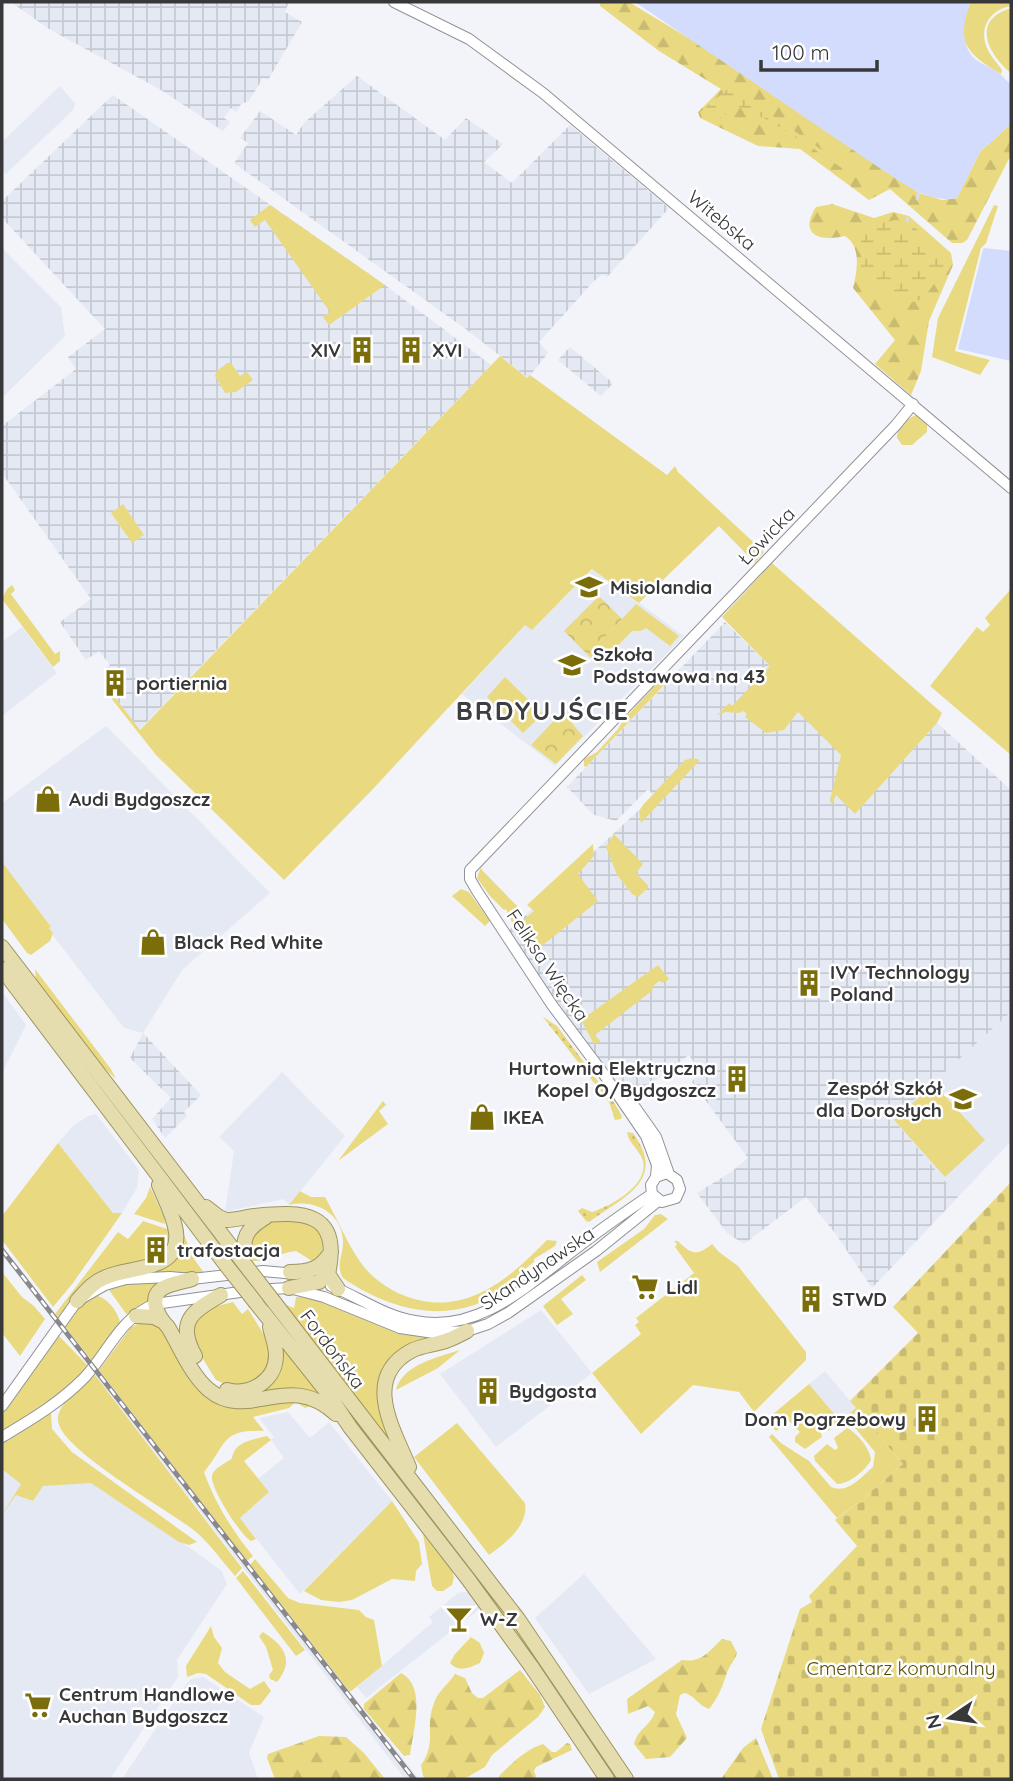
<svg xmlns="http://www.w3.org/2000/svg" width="1013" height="1781" font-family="Quicksand,sans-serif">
  <defs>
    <pattern id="industrial-grid" width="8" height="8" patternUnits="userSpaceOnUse" patternTransform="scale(1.75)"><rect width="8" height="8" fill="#e5e9f4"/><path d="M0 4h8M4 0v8" fill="none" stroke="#c5c9d2"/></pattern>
    <pattern id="forest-firs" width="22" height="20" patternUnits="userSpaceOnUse" patternTransform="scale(1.75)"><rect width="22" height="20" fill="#e9da81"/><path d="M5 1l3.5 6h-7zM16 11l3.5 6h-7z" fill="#c9bc70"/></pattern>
    <pattern id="wetland-marsh" width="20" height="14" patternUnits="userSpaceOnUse" patternTransform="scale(1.75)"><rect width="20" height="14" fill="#e9da81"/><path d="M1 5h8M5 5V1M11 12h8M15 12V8" fill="none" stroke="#c9bc70"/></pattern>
    <pattern id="cemetery-stones" width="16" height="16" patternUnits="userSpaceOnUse" patternTransform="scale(1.75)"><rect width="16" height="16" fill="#e9da81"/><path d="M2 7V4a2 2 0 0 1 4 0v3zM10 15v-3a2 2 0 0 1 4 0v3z" fill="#c9bc70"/></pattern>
    <pattern id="park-crowns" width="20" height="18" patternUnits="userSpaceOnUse" patternTransform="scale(1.75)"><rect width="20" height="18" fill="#e9da81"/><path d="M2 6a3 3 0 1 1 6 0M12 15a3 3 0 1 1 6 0" fill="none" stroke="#c9bc70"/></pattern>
    <pattern id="garden-dots" width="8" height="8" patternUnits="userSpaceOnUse" patternTransform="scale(1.75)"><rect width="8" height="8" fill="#e9da81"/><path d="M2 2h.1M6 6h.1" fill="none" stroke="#c9bc70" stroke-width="1.8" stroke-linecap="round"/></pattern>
  </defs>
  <rect width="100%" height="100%" fill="#f3f4f9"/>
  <path fill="#e5e9f4" d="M60 86 75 104 73 110 6 174 2 170V142Z
    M2 248 61 307 65 336 2 398Z
    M593 569 684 636 555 766 462 694 526 624 532 630Z
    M22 627 57 673 2 716V642Z
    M106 726 270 893 182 970 143 1033 124 1028 2 869V803Z
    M2 992 26 1025 2 1073Z
    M1011 1012V1141L958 1197 893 1119Z
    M282 1072 345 1136 289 1205 284 1199 225 1212 234 1151 219 1137Z
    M96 1114 139 1170 137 1188 122 1213H113L58 1143 73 1126 88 1116Z
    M541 1310 592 1373 496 1447 440 1374Z
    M825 1371 856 1408 840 1421 809 1384Z
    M104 1377 224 1533 419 1779H405L101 1382Z
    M288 1412 310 1438 329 1422 392 1501 300 1594 240 1518 269 1492 258 1479 284 1458 271 1440 274 1437 259 1418Z
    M2 1465 94 1478 222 1571 227 1584 177 1660 178 1677 110 1779H2Z
    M584 1574 656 1659 589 1694 535 1618Z
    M464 1592 470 1593 482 1607 366 1698 357 1687 433 1622 429 1617 458 1593Z
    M203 1677 264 1717 249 1753 258 1779H122L183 1688 191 1679Z"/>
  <path fill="url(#industrial-grid)" d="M11 2H289L285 12 302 22 268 80 263 78 249 101 241 104 236 112 231 108 224 118 230 122 223 131 161 90 49 29Z
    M357 76 445 140 466 118 503 144 484 162 512 183 570 125 669 208 607 277 603 274 593 282 539 342 548 353 528 378 467 330 234 163 248 143 240 138 260 111 296 135 304 123Z
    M113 95 385 285 491 365 139 730 114 696 127 687 113 668 107 673 104 669 110 665 99 651 86 660 60 622 91 599 2 473V426L76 369 68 357 105 329 2 218V201Z
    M570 347 613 383 601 396 558 360Z
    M725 622 770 666 845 752 854 814 937 723 1011 790V1012L893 1119 958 1197 872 1288 835 1233 806 1197 744 1244 727 1233 697 1193 731 1172 748 1158 692 1082 700 1071 689 1055 628 1101 604 1073 506 933 654 796 648 789 616 821 594 815 567 787Z
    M143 1033 201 1095 184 1112 187 1116 165 1138 152 1119 171 1098 130 1058Z"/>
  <path fill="#e9da81" d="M971 2H1011V6C988 10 977 31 989 52 992 58 998 64 1002 70L1001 74C968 55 953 41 971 2Z
    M1008 9H1011V73C989 55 971 22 1008 9Z
    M270 205 385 285 329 325 323 317 330 312 265 220 255 227 250 220Z
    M994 205 998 206 986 243 981 248 955 351 990 360 980 375 932 357 938 318Z
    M500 356 527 378 530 375 667 475 675 466 678 472 764 552 755 563 719 526 639 603 592 569 532 630 525 625 372 790 284 880 156 755 111 698 114 696 140 730Z
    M227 363H231L240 376 247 372 253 380 236 392 225 393 215 376 217 371Z
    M916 415 927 421V432L912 445H902L897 438C897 428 907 418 916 415Z
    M123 504 144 535 132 543 111 513Z
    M772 563 942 713 937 723 855 814 836 795 832 805 830 800 841 755 798 712 784 730 766 733 745 717 747 714 743 711 739 713 726 712 717 715 729 703 732 706 770 666 722 617Z
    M12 585 15 590 11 594 55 654 60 651V661L53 667 2 599 7 589Z
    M1011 589V755L930 686 977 627 983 632 990 625 985 618Z
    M636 604 679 636 670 646 646 628 641 631H632L599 665 588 655Z
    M505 677 543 714 523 733 487 697Z
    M661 679 668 681 586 767 584 766V759L597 752 618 729 624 719Z
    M693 758 700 760 641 823 639 811 643 805 685 760Z
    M614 834 643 864 636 873 648 885V888L638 897 632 894 617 875 606 847Z
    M593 844 594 856 578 874 598 901 533 953 516 931 506 909 504 910 490 896 477 878 482 864 481 869 521 910 517 916 522 921 534 911 527 905Z
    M2 862 51 927 49 928 53 933 50 941 31 955 27 953 2 919Z
    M461 889 469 892 490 921 485 926 452 896Z
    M658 965 669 979 663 983 659 981 652 987 653 990 595 1035 601 1042 594 1044 581 1020Z
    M35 969 111 1069 116 1079 103 1067 36 981Z
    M934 1084 985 1140 945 1177 894 1120Z
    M383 1101 386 1105 379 1111 388 1124 338 1161Z
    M58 1143 113 1213H122L73 1283 53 1307 2 1240V1216Z
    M150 1187 164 1217 165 1224 134 1214 146 1198Z
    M300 1191 311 1197H325C338 1220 348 1246 364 1267 376 1281 391 1291 408 1297 466 1317 509 1279 547 1240L557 1241 555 1246 534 1259V1262C523 1270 515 1280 505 1288 455 1327 392 1312 343 1278 335 1265 344 1254 343 1240 341 1212 314 1199 289 1205Z
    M661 1214 668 1219 600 1272 597 1262 644 1229 655 1215Z
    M143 1221 173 1231 169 1251 59 1318 55 1314 118 1232 128 1239Z
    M265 1222H305L318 1228C324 1243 325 1250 317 1264L296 1251C282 1252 265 1262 252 1261L248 1257 251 1234Z
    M182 1230 194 1259 205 1274 115 1277 152 1272Z
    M674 1241H678C692 1255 697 1256 712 1244L719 1252 738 1266 806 1352V1360L754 1412 739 1392 693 1385 641 1434 592 1373 641 1334 635 1325 639 1322 636 1318 694 1273 675 1247 677 1244Z
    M2 1272 22 1297 34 1306 45 1319 20 1356 2 1333Z
    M582 1275 586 1280 561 1299 573 1314 557 1325 543 1306Z
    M174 1280 151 1303 127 1315 109 1290 132 1283Z
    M98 1296C108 1299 118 1312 120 1322L92 1361 64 1325C73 1314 83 1298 98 1296Z
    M296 1297C327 1298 352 1315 380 1326 401 1334 423 1336 446 1338L429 1342 384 1380 405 1466 284 1304 294 1308Z
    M260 1300 264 1301 503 1607 570 1709H567Z
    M233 1302 242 1314 248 1309 271 1346 269 1370 251 1386 227 1385 216 1380 193 1343V1324L209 1308Z
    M145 1321 161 1327 205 1393 289 1399 313 1405 305 1408 296 1402 289 1408 253 1417 264 1431C220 1429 227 1445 204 1472 215 1503 232 1530 253 1556L247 1561 99 1370 131 1327Z
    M58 1335 89 1367 53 1400 2 1432V1412Z
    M278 1340 326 1400 242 1396 260 1390Z
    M460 1350 438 1368 396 1390C402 1365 438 1357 460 1350Z
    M95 1375 242 1568 235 1576C222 1561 211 1545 196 1532 171 1511 56 1448 58 1419 58 1402 84 1386 95 1375Z
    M809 1384 840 1421 856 1408 903 1464 867 1495 863 1502 856 1504 837 1518 769 1437 772 1434 781 1443 809 1461 831 1487C848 1494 860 1478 873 1467L875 1452 851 1423 840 1421 828 1431 823 1426 820 1429 822 1437 805 1449 795 1442V1437L800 1432 785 1417 775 1424 779 1429 776 1431 766 1420Z
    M51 1413 52 1429 72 1452 197 1542 189 1545 179 1542 91 1483 43 1486 33 1501 16 1495 2 1515 21 1484 2 1469V1442Z
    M457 1423 525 1503C529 1525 506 1543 489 1555L414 1457Z
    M847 1428C857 1433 870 1448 871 1460 865 1471 849 1484 837 1484L815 1461 814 1456 827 1444 835 1450 838 1448 834 1438Z
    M267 1436 271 1440 244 1461 269 1492 240 1518 256 1539 251 1541C241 1536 210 1488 212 1476 213 1468 227 1463 232 1458 235 1441 252 1440 267 1436Z
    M392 1501 419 1542 422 1564 416 1571 415 1581 392 1579 352 1600 339 1602 321 1600 304 1591Z
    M423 1534 452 1571 454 1577 452 1585 443 1591H437L432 1586Z
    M255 1559 288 1598 300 1603 359 1610 366 1617 374 1620 382 1666 350 1692 250 1565Z
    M243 1571 305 1650 296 1656 236 1578Z
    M211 1626 214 1637 222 1648 218 1663 225 1672 250 1689 264 1681 271 1691 260 1705H251L206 1674 198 1673 187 1677 186 1666Z
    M263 1632C284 1645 295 1660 277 1682L270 1679 269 1675 273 1670 266 1647 259 1636Z
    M471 1637 480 1643 484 1653 480 1663C469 1668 459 1673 450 1663L455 1654Z"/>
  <path fill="url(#forest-firs)" d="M600 2H629L700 45 919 193 942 200 957 198 980 152 1011 124V155L967 240 962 243H952L890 189 869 200 800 149 758 146 700 118 698 112 721 89 659 51 600 6Z
    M832 204 874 218 893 212 909 216 951 253 953 265 929 321 921 371 911 395 875 364 895 340 853 288C857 271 862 247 845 236 820 242 798 235 816 207Z
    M722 1639 731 1641 737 1653C735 1661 729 1665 727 1673 722 1687 719 1697 709 1709 699 1706 695 1696 685 1693L680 1695 676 1714 687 1738 670 1757 646 1759 634 1744C639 1727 649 1728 655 1712L648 1706 628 1714 627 1699 682 1660C702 1663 708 1652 722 1639Z
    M520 1670 540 1695 545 1707 538 1717 492 1755 485 1767 464 1779H426L423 1776 421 1765C437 1742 425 1728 433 1706 437 1691 447 1686 455 1674L465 1678 472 1693 478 1698H483Z
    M401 1673C427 1686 413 1731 410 1755L404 1756 364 1709V1704Z
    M319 1736 346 1737 364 1753 385 1779H275L267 1758 268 1754Z
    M756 1738 773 1779H721L743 1748Z
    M567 1743 570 1744 572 1750 536 1767 534 1771 537 1779H499V1776C511 1764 526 1749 543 1744L552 1752H556Z"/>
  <path fill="url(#wetland-marsh)" d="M730 87 882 191 878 193C855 178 740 93 720 104V108L726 114C720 122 711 119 702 117L700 112Z
    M895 220 910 222 946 259V263C933 285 922 315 890 299L861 268V230L864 227Z"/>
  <path fill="url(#cemetery-stones)" d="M1011 1182V1779H779L761 1729 800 1609 812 1602 809 1596 857 1546 835 1520 856 1504 863 1502 867 1495 903 1464 850 1401 918 1333 893 1307Z"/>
  <path fill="url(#park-crowns)" d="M599 596 622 619 588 655 564 631Z
    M562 712 583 736 556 764 531 745Z"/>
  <path fill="url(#garden-dots)" d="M543 1017 557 1026 615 1104 622 1116 621 1119 615 1120 609 1102Z
    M627 1132 633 1133C668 1181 623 1197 589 1222L586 1221 578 1211 582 1208 592 1212C611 1206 649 1185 643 1161 640 1150 628 1143 627 1132Z"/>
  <path fill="#d3dcfd" d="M635 2H971C963 19 959 44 975 59 982 65 992 67 999 73 1004 77 1006 81 1011 84V124L980 152 957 198C928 203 908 186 884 171Z
    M985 248 1011 251V361L958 349 983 249Z"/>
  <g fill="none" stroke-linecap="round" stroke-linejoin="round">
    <path stroke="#d3dcfd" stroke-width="2.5" d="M917 199 919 193
      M907 221 908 218"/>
    <defs>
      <path id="tertiary" d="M394 2 469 39 543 93 1011 488
        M632 1103 656 1137 669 1174
        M656 1177 667 1173 677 1180 680 1189 676 1198 662 1202 652 1194 651 1185 656 1177 657 1165 646 1136 603 1073 552 1005 477 891 470 879V870L896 425 913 404
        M331 1286C359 1297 384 1316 415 1321 480 1334 530 1283 578 1247 602 1228 627 1211 652 1194
        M2 1406 77 1301 105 1285 126 1279 170 1277 192 1279 263 1271 296 1274
        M2 1437C32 1419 61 1402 85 1377 109 1351 120 1318 155 1304L254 1290 289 1288 324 1297 400 1328 434 1333 467 1331 488 1324 508 1313 596 1251 658 1201"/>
      <path id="primary" d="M2 947 243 1262
        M2 969 226 1265
        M206 1207 219 1217 226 1220C236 1220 245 1217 254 1216 303 1211 342 1211 328 1274L319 1282 289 1288
        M243 1262C244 1237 244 1230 266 1217
        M290 1272C310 1272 320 1269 331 1252
        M328 1274 338 1289
        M192 1279C176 1284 150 1285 156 1307 158 1315 162 1321 168 1327 180 1347 191 1375 209 1390 249 1423 287 1369 336 1414
        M77 1301C86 1291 93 1282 106 1277 131 1266 181 1272 176 1232 174 1216 165 1200 159 1185
        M274 1302 518 1619 626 1779
        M256 1303 326 1391 350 1427 468 1579 531 1666 607 1779
        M136 1316 154 1317 162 1321
        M195 1356C176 1322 192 1311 221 1295
        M227 1390C250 1396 276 1381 276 1355 276 1346 272 1336 270 1327
        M409 1467C394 1430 361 1378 411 1351 422 1345 436 1345 448 1340 454 1338 461 1334 467 1331"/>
    </defs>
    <use href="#tertiary" stroke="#919296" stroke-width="12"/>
    <use href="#primary" stroke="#9d9561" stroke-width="16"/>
    <use href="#tertiary" stroke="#fff" stroke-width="10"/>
    <use href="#primary" stroke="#e5ddad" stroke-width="14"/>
    <defs>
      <path id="rail" d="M2 1250 414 1779"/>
    </defs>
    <use href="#rail" stroke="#89898d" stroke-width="5"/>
    <use href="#rail" stroke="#fff" stroke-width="2.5" stroke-dasharray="8" stroke-linecap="butt"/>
    <defs>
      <path id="primary-bridge" d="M243 1262 274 1302
        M226 1265 256 1303"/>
    </defs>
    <use href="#primary-bridge" stroke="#9d9561" stroke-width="16" stroke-linecap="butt"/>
    <use href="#primary-bridge" stroke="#e5ddad" stroke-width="14"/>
  </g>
  <defs>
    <symbol id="building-bare" viewBox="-9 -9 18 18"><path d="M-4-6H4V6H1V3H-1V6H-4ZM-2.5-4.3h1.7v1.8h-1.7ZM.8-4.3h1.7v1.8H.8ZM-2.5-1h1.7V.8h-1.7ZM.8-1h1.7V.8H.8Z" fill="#7b6d09" stroke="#fff" stroke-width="2.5" paint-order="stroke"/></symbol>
    <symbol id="school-bare" viewBox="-9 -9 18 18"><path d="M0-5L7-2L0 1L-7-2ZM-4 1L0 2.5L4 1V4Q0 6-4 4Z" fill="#7b6d09" stroke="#fff" stroke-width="2.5" paint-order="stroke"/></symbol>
    <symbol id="shop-bare" viewBox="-9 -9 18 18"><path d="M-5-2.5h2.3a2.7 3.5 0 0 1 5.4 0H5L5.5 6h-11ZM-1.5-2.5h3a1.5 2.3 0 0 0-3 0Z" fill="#7b6d09" stroke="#fff" stroke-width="2.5" paint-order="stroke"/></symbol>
    <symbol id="supermarket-bare" viewBox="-9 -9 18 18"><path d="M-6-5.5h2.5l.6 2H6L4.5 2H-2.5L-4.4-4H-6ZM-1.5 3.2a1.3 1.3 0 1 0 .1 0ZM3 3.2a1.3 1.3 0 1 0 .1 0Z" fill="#7b6d09" stroke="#fff" stroke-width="2.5" paint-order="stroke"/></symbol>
    <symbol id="bar-bare" viewBox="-9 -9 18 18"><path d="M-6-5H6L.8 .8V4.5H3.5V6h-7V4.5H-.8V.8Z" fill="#7b6d09" stroke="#fff" stroke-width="2.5" paint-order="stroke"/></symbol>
  </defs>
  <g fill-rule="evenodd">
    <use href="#building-bare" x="343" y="331" width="38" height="38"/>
    <use href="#building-bare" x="392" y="331" width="38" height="38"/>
    <use href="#school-bare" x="570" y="568" width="38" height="38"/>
    <use href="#school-bare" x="553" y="646" width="38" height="38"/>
    <use href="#building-bare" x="96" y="664" width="38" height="38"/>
    <use href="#shop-bare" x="29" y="780" width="38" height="38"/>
    <use href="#shop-bare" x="134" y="923" width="38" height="38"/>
    <use href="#building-bare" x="790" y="964" width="38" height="38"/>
    <use href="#building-bare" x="718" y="1060" width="38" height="38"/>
    <use href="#school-bare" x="944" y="1080" width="38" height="38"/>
    <use href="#shop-bare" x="463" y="1098" width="38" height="38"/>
    <use href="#building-bare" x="137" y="1231" width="38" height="38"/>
    <use href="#supermarket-bare" x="626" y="1268" width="38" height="38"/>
    <use href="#building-bare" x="792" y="1280" width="38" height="38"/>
    <use href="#building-bare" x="469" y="1372" width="38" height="38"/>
    <use href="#building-bare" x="908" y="1400" width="38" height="38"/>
    <use href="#bar-bare" x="440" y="1600" width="38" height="38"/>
    <use href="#supermarket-bare" x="19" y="1686" width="38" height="38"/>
  </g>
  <g text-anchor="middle" stroke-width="5" stroke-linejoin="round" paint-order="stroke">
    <g font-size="19" fill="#38383a" stroke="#fff">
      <text transform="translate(722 220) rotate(40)" y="7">Witebska</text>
      <text transform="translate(766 536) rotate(-46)" y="7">Łowicka</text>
      <text transform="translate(548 965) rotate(56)" y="7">Feliksa Więcka</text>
      <text transform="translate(537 1268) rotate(-34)" y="7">Skandynawska</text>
      <text transform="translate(333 1349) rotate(53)" y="7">Fordońska</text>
    </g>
    <g font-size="19" font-weight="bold" fill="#38383a" stroke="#fff" text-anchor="start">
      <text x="341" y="357" text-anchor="end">XIV</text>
      <text x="432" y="357">XVI</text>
      <text x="610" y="594">Misiolandia</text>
      <text x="593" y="661">Szkoła<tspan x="593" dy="22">Podstawowa na 43</tspan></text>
      <text x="136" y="690">portiernia</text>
      <text x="69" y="806">Audi Bydgoszcz</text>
      <text x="174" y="949">Black Red White</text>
      <text x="830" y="979">IVY Technology<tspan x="830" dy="22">Poland</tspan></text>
      <text x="716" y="1075" text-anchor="end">Hurtownia Elektryczna<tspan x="716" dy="22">Kopel O/Bydgoszcz</tspan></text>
      <text x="942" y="1095" text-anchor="end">Zespół Szkół<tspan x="942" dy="22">dla Dorosłych</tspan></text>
      <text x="503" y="1124">IKEA</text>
      <text x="177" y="1257">trafostacja</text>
      <text x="666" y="1294">Lidl</text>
      <text x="832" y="1306">STWD</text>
      <text x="509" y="1398">Bydgosta</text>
      <text x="906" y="1426" text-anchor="end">Dom Pogrzebowy</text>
      <text x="480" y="1626">W-Z</text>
      <text x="59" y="1701">Centrum Handlowe<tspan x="59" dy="22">Auchan Bydgoszcz</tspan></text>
    </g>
    <g font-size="19" fill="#584e01" stroke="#fff">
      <text x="901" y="1675">Cmentarz komunalny</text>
    </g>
    <g font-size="26" font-weight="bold" letter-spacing="2" fill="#3d3e42" stroke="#fff">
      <text x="543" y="720">BRDYUJŚCIE</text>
    </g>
  </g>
  <rect width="1013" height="1781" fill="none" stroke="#38383a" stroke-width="7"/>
  <g transform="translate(950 1718) rotate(257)" stroke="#ffffff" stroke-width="5" paint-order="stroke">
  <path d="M0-5L12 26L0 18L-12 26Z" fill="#38383a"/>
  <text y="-10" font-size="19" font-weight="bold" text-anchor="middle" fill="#38383a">N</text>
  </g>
  <path d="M761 60v10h116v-10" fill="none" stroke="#38383a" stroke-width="3.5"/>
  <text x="772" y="60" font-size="21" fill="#38383a" stroke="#ffffff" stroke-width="5" paint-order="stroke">100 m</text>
</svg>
